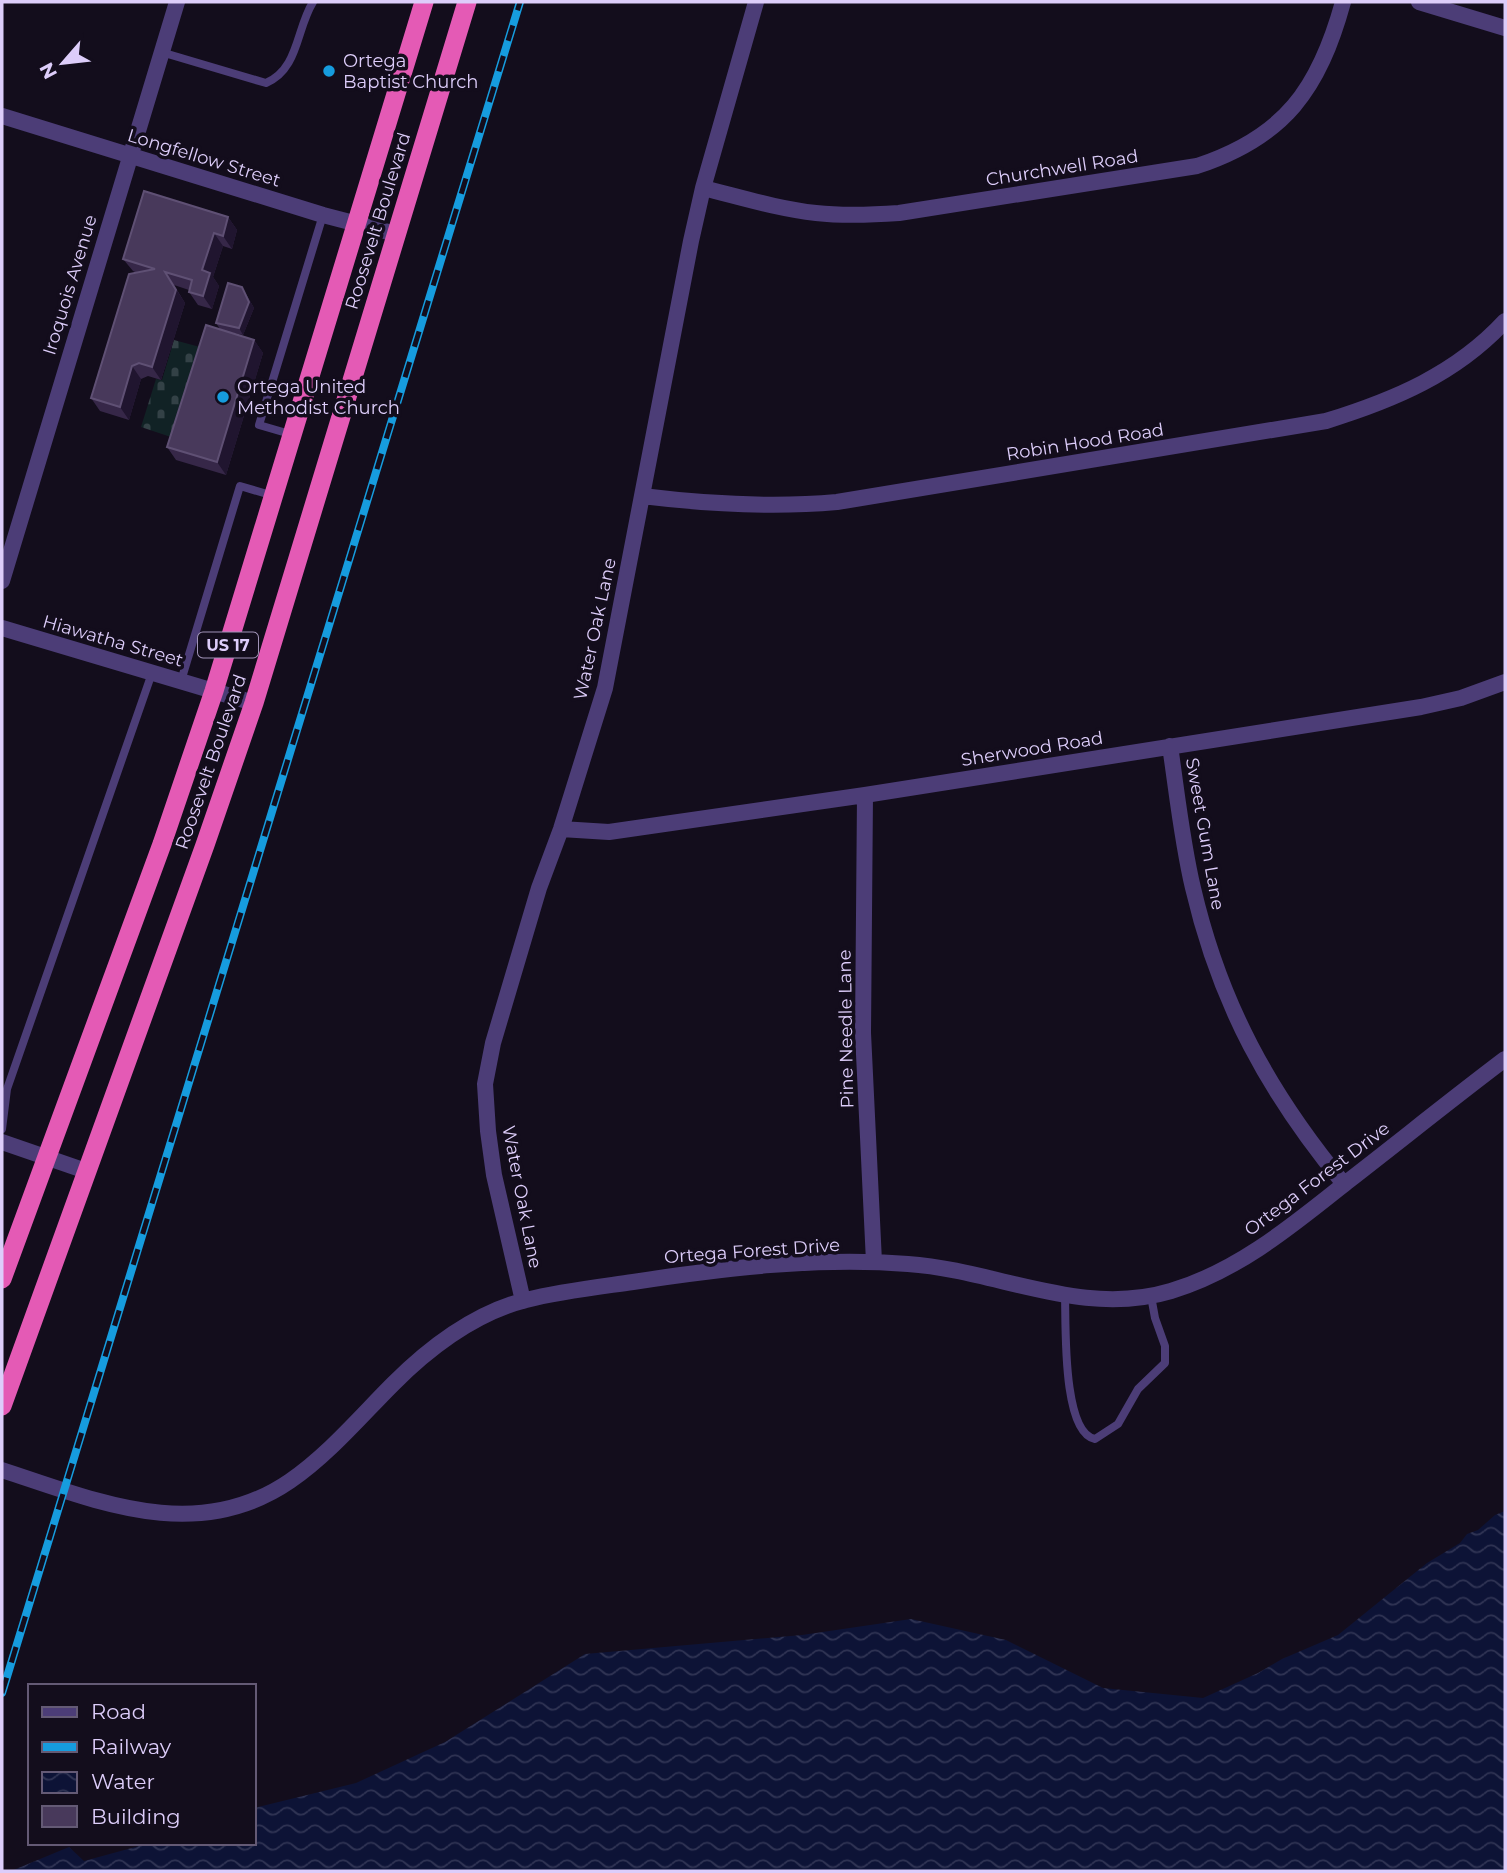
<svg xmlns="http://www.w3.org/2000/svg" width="1507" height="1873" font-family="Montserrat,sans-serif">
  <defs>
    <pattern id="cemetery-stones" width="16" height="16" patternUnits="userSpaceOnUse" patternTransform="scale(1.75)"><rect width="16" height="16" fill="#112225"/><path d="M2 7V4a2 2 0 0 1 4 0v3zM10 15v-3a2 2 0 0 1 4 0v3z" fill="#334146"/></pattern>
    <pattern id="water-waves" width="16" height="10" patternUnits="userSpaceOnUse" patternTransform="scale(1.75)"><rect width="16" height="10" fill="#0d1336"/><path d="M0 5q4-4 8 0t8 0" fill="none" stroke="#303454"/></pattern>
  </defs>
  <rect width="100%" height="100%" fill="#130d1c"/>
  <path fill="url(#cemetery-stones)" d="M174 340 211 350 183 441 141 427 156 379 162 380Z"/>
  <path fill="url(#water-waves)" d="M1505 1511V1871H11L69 1847 84 1861 150 1843H254V1808L356 1783 445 1742 585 1654 802 1635 911 1619 1006 1640 1103 1688 1203 1698 1258 1673 1282 1659 1338 1635 1427 1563 1460 1543 1467 1534 1478 1530 1495 1515Z"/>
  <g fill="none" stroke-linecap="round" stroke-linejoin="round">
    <path stroke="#4c3d77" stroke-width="8" d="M161 52 266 83C299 69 296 29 313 2
      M290 434 259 425 323 215
      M181 681 240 486 274 496
      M2 1129 7 1089 152 673
      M1065 1296C1066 1323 1062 1433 1095 1439L1118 1424 1138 1389 1165 1363V1346L1155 1318 1151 1296"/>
    <path stroke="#4c3d77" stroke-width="16" d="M1419 2 1505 28
      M2 116 323 215 396 234
      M703 188C740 197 778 209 816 213 843 216 871 215 899 213L1197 166C1285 137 1319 89 1343 2
      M642 496C707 504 771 508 837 502L1326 421C1394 400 1456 374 1505 321
      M2 581 177 2
      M2 628 254 703
      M1170 746C1177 793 1182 842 1193 888 1220 1004 1269 1093 1344 1184
      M865 795 863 1033 874 1262
      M561 829 609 832 865 795 1421 707 1461 698 1505 682
      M2 1142 86 1171
      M523 1301 494 1175 488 1131 485 1084 493 1043 539 888 561 829 605 688 691 241 703 188 756 2
      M2 1470C97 1501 197 1545 290 1481 328 1455 360 1417 393 1384 430 1347 475 1313 526 1300 561 1291 598 1287 633 1282 723 1268 817 1257 908 1264 997 1270 1081 1318 1171 1291 1238 1271 1293 1225 1347 1182 1400 1141 1452 1099 1505 1059"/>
    <path stroke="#e45ab5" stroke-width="19" d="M2 1279 162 844 214 691 424 2
      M2 1406 205 845 254 703 467 2"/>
    <defs>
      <path id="rail" d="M2 1693 520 2"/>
    </defs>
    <use href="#rail" stroke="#169cde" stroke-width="8"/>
    <use href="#rail" stroke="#130d1c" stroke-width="5" stroke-dasharray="16" stroke-linecap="butt"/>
  </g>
  <path fill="#362748" d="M228 217 237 230 232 249 223 246 213 277 219 286 212 309 198 305 189 292V290L174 285 185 303 161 380 148 376 141 379 129 420 100 411 91 398 137 273 133 271 123 259Z
    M242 287 254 308 243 335 225 331 254 340 263 353 226 475 176 460 167 447 220 329 216 323Z"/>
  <path fill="#20152f" d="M228 217 237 230 232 249 223 236Z
    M214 233 223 246 213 277 219 286 212 309 203 296 202 270Z
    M165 272 185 303 161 380 152 367Z
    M242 287 254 308 243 335 239 328Z
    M254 340 263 353 226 475 217 462Z
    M132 366 141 379 129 420 120 407Z"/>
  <path fill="#48395b" stroke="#5f5074" stroke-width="2" d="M144 191 228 217 223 236 214 233 202 270 210 273 203 296 189 292 192 280 165 272 176 290 152 367 139 363 132 366 120 407 91 398 129 274 155 269 123 259Z
    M228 283 242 287 249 302 239 328 216 323Z
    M206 325 254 340 217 462 167 447Z"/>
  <g fill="#169cde" stroke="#130d1c" stroke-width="2.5">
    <circle cx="329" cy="71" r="7"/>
    <circle cx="223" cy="397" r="7"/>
  </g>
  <g text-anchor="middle" stroke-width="7" stroke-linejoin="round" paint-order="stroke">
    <rect fill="#130d1c" stroke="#a093b7" stroke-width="2" x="198" y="632.5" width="60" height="25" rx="5"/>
    <g font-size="16" font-weight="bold" fill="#ddcdfa">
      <text x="228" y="651">US 17</text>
    </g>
    <g font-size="18" fill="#ddcdfa" stroke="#130d1c" text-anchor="start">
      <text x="343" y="67">Ortega<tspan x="343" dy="21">Baptist Church</tspan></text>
      <text x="237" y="393">Ortega United<tspan x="237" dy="21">Methodist Church</tspan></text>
    </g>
    <g font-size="18" fill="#ddcdfa" stroke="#130d1c">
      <text transform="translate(204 158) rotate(17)" y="6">Longfellow Street</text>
      <text transform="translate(1062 168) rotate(-9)" y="6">Churchwell Road</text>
      <text transform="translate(378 221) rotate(-73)" y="6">Roosevelt Boulevard</text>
      <text transform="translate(70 285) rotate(-73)" y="6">Iroquois Avenue</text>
      <text transform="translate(1085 442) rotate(-9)" y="6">Robin Hood Road</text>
      <text transform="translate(595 629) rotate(-78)" y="6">Water Oak Lane</text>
      <text transform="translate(113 641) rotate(16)" y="6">Hiawatha Street</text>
      <text transform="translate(1032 749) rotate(-9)" y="6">Sherwood Road</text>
      <text transform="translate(211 762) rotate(-71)" y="6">Roosevelt Boulevard</text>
      <text transform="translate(1205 834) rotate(80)" y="6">Sweet Gum Lane</text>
      <text transform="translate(846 1029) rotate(-91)" y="6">Pine Needle Lane</text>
      <text transform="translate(1317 1179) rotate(-37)" y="6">Ortega Forest Drive</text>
      <text transform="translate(522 1197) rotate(79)" y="6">Water Oak Lane</text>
      <text transform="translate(752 1251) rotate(-4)" y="6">Ortega Forest Drive</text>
    </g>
  </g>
  <rect width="1507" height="1873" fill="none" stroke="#ddcdfa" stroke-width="7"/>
  <rect x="28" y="1684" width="228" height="161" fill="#130d1c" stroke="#645a75" stroke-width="2"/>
  <rect x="42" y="1707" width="35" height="10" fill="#4c3d77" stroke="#645a75" stroke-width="2"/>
  <text x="91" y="1719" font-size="21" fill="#ddcdfa">Road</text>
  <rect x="42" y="1742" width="35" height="10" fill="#169cde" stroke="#645a75" stroke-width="2"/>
  <text x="91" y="1754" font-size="21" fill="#ddcdfa">Railway</text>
  <rect x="42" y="1772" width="35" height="21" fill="url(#water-waves)" stroke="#645a75" stroke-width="2"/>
  <text x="91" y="1789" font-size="21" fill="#ddcdfa">Water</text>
  <rect x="42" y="1806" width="35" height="21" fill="#48395b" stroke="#645a75" stroke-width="2"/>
  <text x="91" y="1824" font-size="21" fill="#ddcdfa">Building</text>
  <g transform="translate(63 63) rotate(242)" stroke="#130d1c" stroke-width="5" paint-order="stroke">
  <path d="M0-5L12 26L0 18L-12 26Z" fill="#ddcdfa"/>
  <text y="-10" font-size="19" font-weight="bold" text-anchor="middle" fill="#ddcdfa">N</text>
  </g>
</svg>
